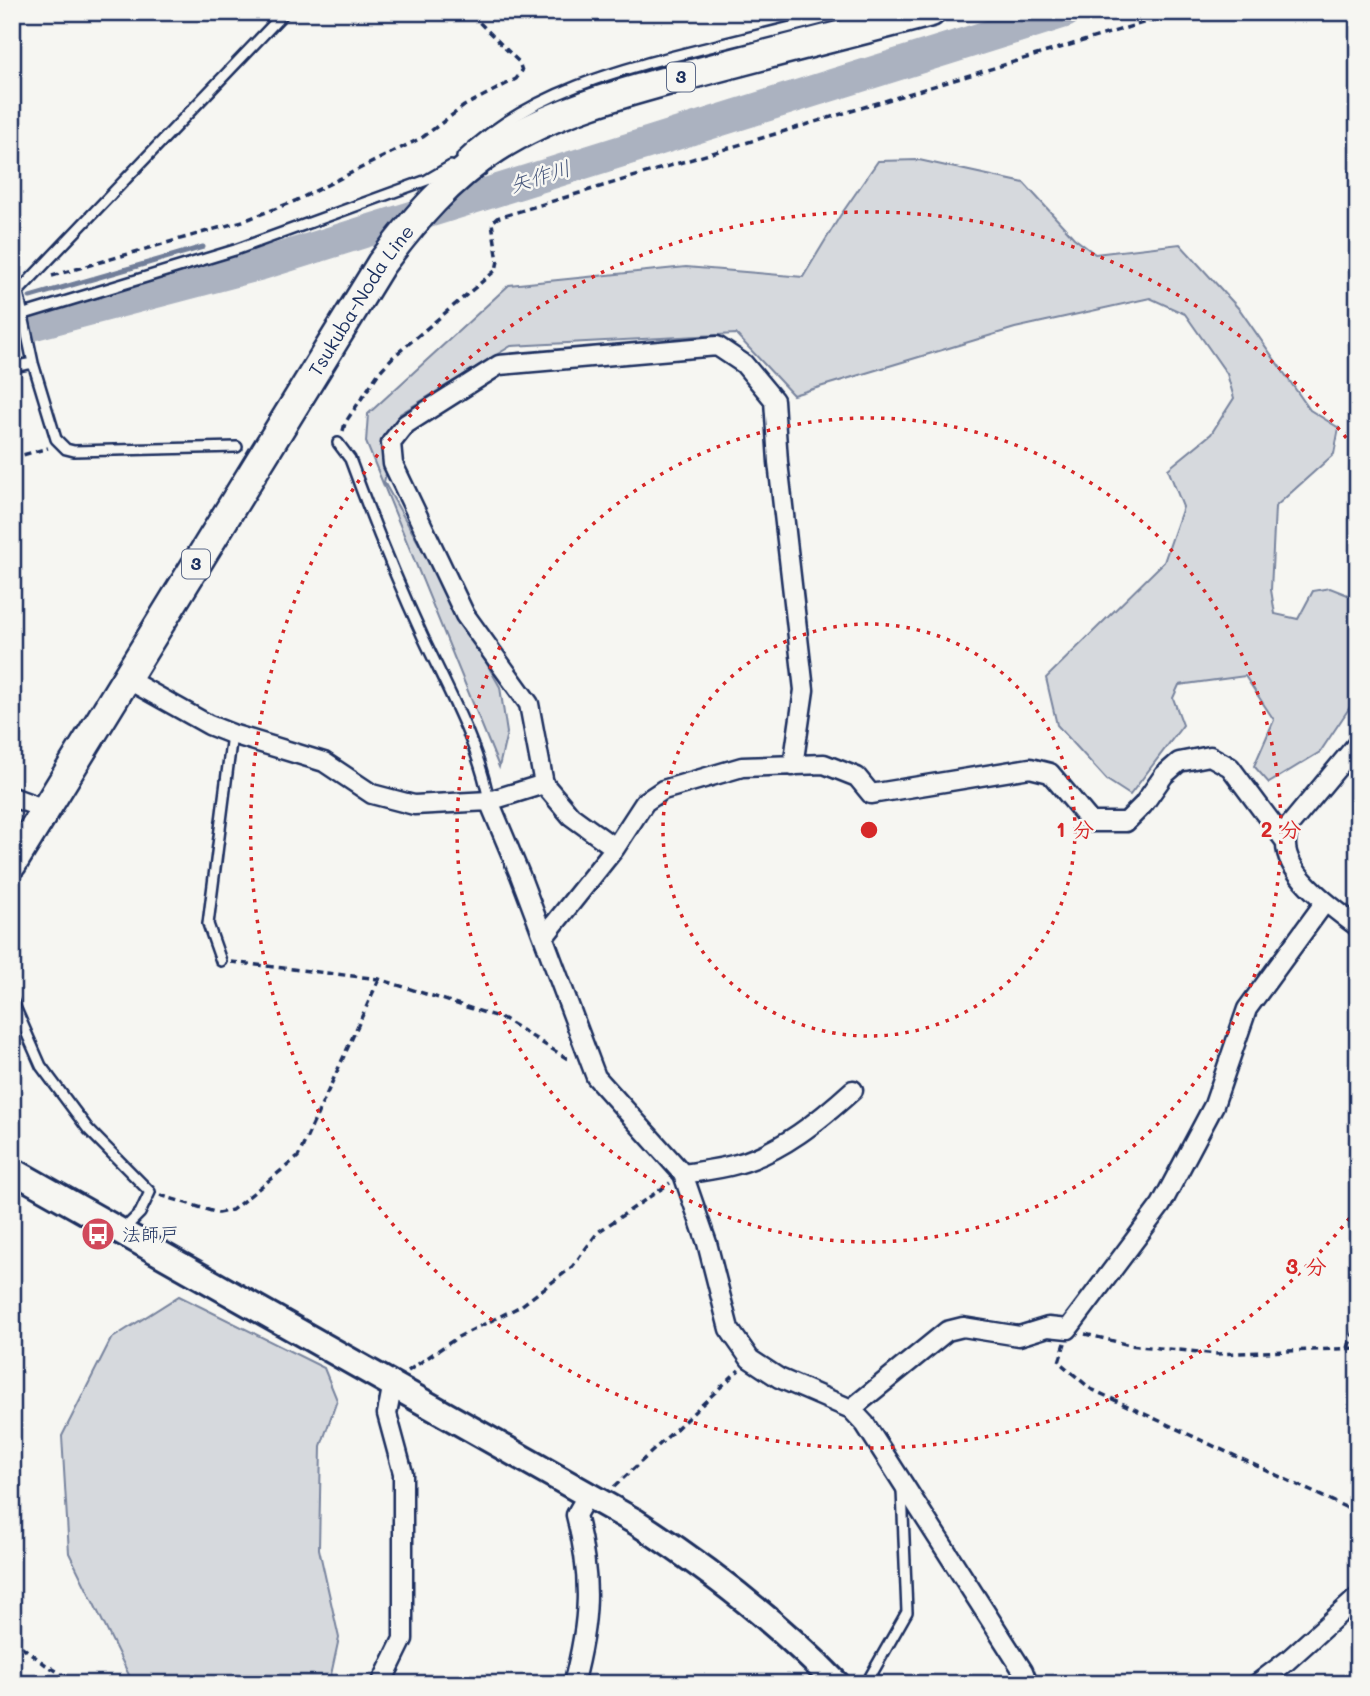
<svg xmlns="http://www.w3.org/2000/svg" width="1370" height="1696" font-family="Mali,'Klee One',sans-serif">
  <rect width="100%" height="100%" fill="#f6f6f2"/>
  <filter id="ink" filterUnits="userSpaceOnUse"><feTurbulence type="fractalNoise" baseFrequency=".0143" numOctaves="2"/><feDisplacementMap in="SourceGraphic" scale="14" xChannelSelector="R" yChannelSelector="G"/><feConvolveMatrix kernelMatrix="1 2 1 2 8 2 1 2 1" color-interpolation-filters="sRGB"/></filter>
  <g filter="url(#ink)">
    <path fill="#d6d9dd" stroke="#78849e" stroke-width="2" d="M919 160 1024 183 1074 238 1095 254 1180 244 1240 310 1310 410 1339 428 1334 454 1275 507 1271 590 1275 614 1298 619 1313 591 1330 588 1358 599V695L1320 752 1269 783 1254 766 1274 720 1245 676 1179 685 1173 698 1183 725 1130 795 1107 780 1057 725 1046 678 1164 562 1183 507 1168 469 1211 434 1234 398 1227 374 1185 314 1150 298 1015 328 793 395 736 334 511 346 400 414 384 482 500 687 507 733 499 767 366 442 368 414 509 285 686 267 803 277 840 216 878 161Z
      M179 1296 324 1368 337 1400 321 1446 319 1549 339 1638 329 1684H128L130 1677 69 1553 62 1436 111 1339Z"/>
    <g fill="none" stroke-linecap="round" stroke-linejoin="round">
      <path stroke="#717e99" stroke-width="5" d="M30 297 203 247"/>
      <path stroke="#abb2c0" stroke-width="32" d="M12 330 262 264 1065 12"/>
      <defs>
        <path id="lane" d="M462 157C529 91 625 68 714 46 759 35 804 24 849 12
          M21 315 235 250 427 180 451 166
          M12 367 33 363
          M338 443 350 459C372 519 396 579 423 637 447 688 479 746 489 801
          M237 447 74 451 66 449 56 439 33 363 18 292 285 12
          M221 961 208 924 232 734
          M12 1000 41 1066 88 1129 150 1192 140 1213 122 1231
          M866 1684 907 1612 902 1490"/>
        <path id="street" d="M125 678 209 725 232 734 324 762 372 794 414 805 489 801 544 784 571 816 615 848
          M1358 743 1289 826C1288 831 1286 837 1286 842 1284 875 1335 909 1358 927
          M544 784 529 704 465 615 393 464 391 443 406 424 499 365 717 346 744 364 774 400 778 462 804 690 793 766
          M12 797 45 809
          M489 801 520 875 596 1077 683 1174 707 1243 729 1329 750 1359 779 1378 851 1409 865 1424 1023 1671 1028 1684
          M544 937 615 848 645 802 663 790 742 767 824 764 857 777 871 794 1030 768 1050 773 1091 822H1126L1143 805 1164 775 1179 762 1210 756 1230 767 1286 842
          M683 1174C701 1171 720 1169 737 1164 781 1152 820 1120 853 1090
          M851 1409 947 1331 963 1327 1019 1336 1048 1327 1068 1329 1161 1205 1214 1105 1247 1009 1325 902
          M381 1684 403 1639V1473L387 1414 393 1383
          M573 1684C590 1620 592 1579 576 1515L588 1494
          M1257 1684 1287 1661 1358 1597"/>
        <path id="secondary" d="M12 1170 636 1522C709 1569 776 1621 837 1684"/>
        <g id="primary">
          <path id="s1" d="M12 864 381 264C414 220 449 178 496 148 553 111 625 92 689 75 770 53 851 33 931 12"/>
        </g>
      </defs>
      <use href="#lane" stroke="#1b2f5e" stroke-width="14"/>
      <use href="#street" stroke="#1b2f5e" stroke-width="23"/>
      <use href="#secondary" stroke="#1b2f5e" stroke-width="30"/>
      <use href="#primary" stroke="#1b2f5e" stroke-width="33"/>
      <path stroke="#1b2f5e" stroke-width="3.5" stroke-dasharray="7 5" stroke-linecap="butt" d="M52 276 246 220 295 201 423 137 464 106 516 79 522 71 519 62 469 12
        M343 431 345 423 380 371 393 357 496 270 498 261 492 223 497 218 1179 12
        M12 458 48 448
        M231 962 379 979 504 1019 571 1061
        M160 1195 218 1213 232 1210 298 1157 379 979
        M1085 1334 1130 1345 1217 1354 1358 1348
        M1065 1343 1059 1362 1091 1389 1358 1513
        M1348 1348 1358 1320
        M408 1371 458 1337 521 1306 572 1267 598 1232 670 1183
        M614 1487 739 1370
        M12 1639 46 1665 79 1684"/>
      <use href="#lane" stroke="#f6f6f2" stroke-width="9"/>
      <use href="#street" stroke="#f6f6f2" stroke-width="18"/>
      <use href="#secondary" stroke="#f6f6f2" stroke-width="24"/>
      <use href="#primary" stroke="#f6f6f2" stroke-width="28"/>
    </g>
  </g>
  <g fill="none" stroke="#d62828" stroke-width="3.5" stroke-dasharray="3.5 7">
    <circle cx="869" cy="830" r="206"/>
    <circle cx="869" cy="830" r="412"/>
    <path d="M1356 1210A618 618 0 1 1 1356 450"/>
  </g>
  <defs>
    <symbol id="bus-disc" viewBox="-11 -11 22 22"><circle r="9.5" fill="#d1495b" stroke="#f6f6f2"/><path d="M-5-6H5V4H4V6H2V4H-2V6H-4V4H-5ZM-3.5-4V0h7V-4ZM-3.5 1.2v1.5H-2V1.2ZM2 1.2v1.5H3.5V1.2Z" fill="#fff"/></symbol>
  </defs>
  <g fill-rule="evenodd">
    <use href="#bus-disc" x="79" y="1215" width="38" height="38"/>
  </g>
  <g text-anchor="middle" stroke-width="5" stroke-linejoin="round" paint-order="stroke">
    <g fill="#f6f6f2" stroke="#5d6b8a" stroke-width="2">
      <rect x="667" y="62.5" width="28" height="29" rx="5"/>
      <rect x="182" y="549.5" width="28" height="29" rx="5"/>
    </g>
    <g font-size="18" font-weight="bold" fill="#1b2f5e">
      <text x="681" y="83">3</text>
      <text x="196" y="570">3</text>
    </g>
    <g font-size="19" fill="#1b2f5e" stroke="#f6f6f2">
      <text dy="7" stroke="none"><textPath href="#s1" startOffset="663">Tsukuba-Noda Line</textPath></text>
    </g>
    <g font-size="19" fill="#1b2f5e" stroke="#f6f6f2" text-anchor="start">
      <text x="122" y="1241">法師戸</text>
    </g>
    <g font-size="21" font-style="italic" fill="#46567b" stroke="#f6f6f2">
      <text transform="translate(540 177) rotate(-17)" y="7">矢作川</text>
    </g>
  </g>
  <circle cx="869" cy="830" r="10" fill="#d62828" stroke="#f6f6f2" stroke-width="3.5"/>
  <g font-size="21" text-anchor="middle" font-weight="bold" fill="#d62828" stroke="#f6f6f2" stroke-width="5" stroke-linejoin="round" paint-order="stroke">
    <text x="1075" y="837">1 分</text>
    <text x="1281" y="837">2 分</text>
    <text x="1306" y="1274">3 分</text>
  </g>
  <rect width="1370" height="1696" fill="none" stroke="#f6f6f2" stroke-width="42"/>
  <rect x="21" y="21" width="1328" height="1654" fill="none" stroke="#1b2f5e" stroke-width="2.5" filter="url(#ink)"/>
</svg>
